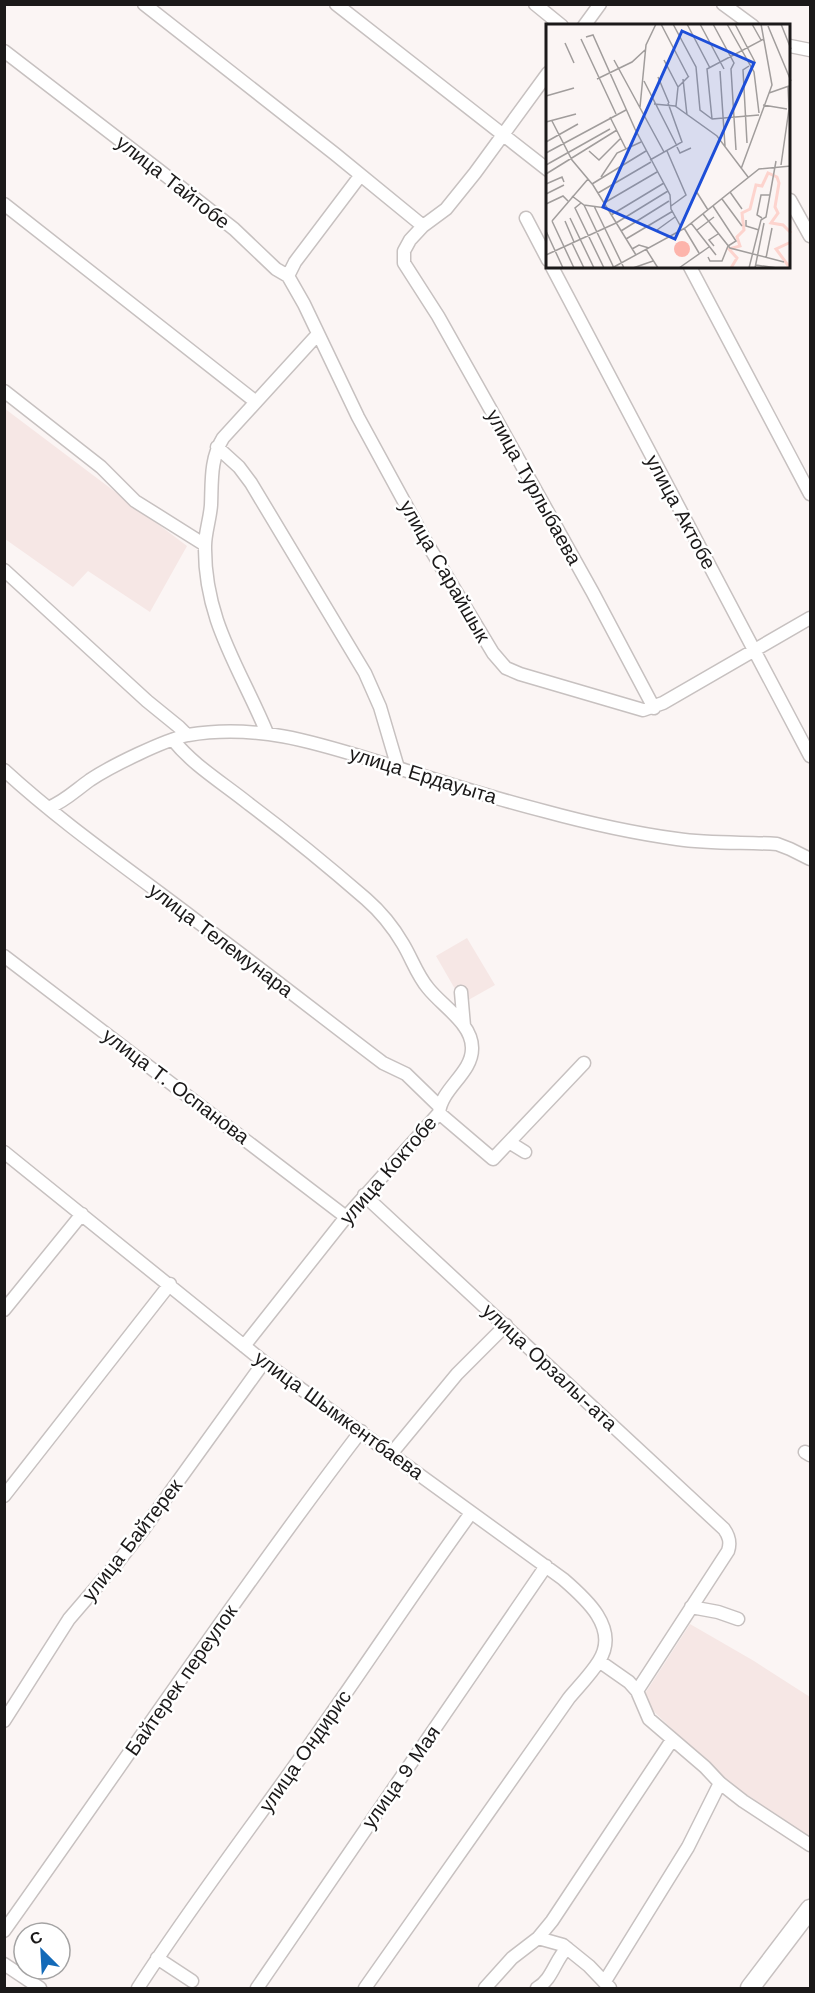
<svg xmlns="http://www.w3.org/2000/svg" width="815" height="1993" font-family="'Work Sans',sans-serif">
  <rect width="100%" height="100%" fill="#fbf5f4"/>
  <path fill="#f6e7e5" d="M4 408 187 546 150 612 88 571 73 587 5 539Z
    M467 938 495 985 463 1003 436 956Z
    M690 1624 754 1661 810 1697V1839L723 1778 646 1704V1692Z"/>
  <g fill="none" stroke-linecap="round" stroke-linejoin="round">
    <defs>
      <path id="minor" d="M144 4 335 154 423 226
        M336 4 548 170
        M535 4 562 26
        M723 4 753 26
        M584 26 600 4
        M790 46 810 50
        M4 51 160 171 234 229 276 269 288 276 304 304 358 417 425 540 493 653 506 668 520 674 643 710 663 703 810 618
        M548 73 475 173 446 209 423 226 410 240 404 251V263L438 316 492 412 593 593 654 708
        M790 200 810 236
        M4 204 256 402
        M526 218 548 260
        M552 267 810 756
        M690 267 810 494
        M288 276 295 262 360 176
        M4 391 101 467 135 501 205 545
        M217 447 239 467 251 483 365 673 380 707 398 768
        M4 570 147 701 179 727 187 735
        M267 733C240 668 204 620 205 546 205 533 210 519 211 505 212 482 210 459 223 438L318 334
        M173 740C194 766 223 783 249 804 289 834 328 866 366 899 381 912 393 927 403 944 412 959 417 975 428 988 442 1006 473 1024 472 1049 472 1073 441 1089 439 1113L346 1217 244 1346
        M4 770C65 826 133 872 198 922 260 968 321 1016 383 1063L406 1074 440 1107
        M48 808C64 802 76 790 90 780 111 766 164 740 188 735 260 723 320 744 388 765 440 781 492 798 544 811 588 823 633 833 677 839 710 844 744 842 777 844L790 849 810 859
        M4 956 346 1217
        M461 992 464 1026
        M439 1113 493 1159 584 1063
        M509 1142 525 1152
        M4 1152 264 1362 563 1579C585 1598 620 1628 599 1661 591 1674 579 1686 569 1698L365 1988
        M364 1195 724 1529C729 1536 731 1542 728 1551L637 1691
        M4 1310 82 1214
        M805 1452 810 1455
        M391 1454 457 1374 506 1325
        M4 1496 170 1284
        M691 1607 718 1612 738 1619
        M599 1661 629 1682 637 1691 649 1719 705 1767 720 1783 743 1801 810 1845
        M4 1721 69 1619 118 1562 143 1530 264 1362
        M4 1931C123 1764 237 1594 361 1431
        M538 1938 563 1945 589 1966 610 1988
        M157 1958 192 1981
        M4 1964 40 1988
        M605 1981 688 1847 720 1783
        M138 1988C191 1906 251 1828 308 1747 363 1670 415 1590 471 1513
        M257 1988 546 1566
        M485 1988 512 1958 538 1938 552 1921 672 1740
        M537 1988C552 1980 555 1960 567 1948"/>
      <path id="highway" d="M750 1988 810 1909"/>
    </defs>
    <use href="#minor" stroke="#c7c1c0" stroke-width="15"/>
    <use href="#highway" stroke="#c7c1c0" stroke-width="21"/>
    <use href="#minor" stroke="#fff" stroke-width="12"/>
    <use href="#highway" stroke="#fff" stroke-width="18"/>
  </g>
  <g text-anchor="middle" stroke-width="5" stroke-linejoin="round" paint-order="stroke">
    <g font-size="20" fill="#1b1919" stroke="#fff">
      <text transform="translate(173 182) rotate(38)" y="7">улица Тайтобе</text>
      <text transform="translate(534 487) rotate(61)" y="7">улица Турлыбаева</text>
      <text transform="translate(681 512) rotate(62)" y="7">улица Актобе</text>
      <text transform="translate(445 571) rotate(60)" y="7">улица Сарайшык</text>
      <text transform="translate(423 775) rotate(17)" y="7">улица Ердауыта</text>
      <text transform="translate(221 940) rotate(37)" y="7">улица Телемунара</text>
      <text transform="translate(176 1086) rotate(37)" y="7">улица Т. Оспанова</text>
      <text transform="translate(388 1170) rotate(-49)" y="7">улица Коктобе</text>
      <text transform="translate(550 1367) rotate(43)" y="7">улица Орзалы-ата</text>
      <text transform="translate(339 1415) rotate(36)" y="7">улица Шымкентбаева</text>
      <text transform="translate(132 1540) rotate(-52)" y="7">улица Байтерек</text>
      <text transform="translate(181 1680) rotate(-55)" y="7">Байтерек переулок</text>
      <text transform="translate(305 1751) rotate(-55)" y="7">улица Ондирис</text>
      <text transform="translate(401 1777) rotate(-55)" y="7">улица 9 Мая</text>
    </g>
  </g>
  <g transform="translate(546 24)">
    <rect width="244" height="244" fill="#fbf5f4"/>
    <path d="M128 225a8 8 0 1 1 16 0a8 8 0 1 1-16 0Z" fill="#fdb4ab"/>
    <path fill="none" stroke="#fdd4ce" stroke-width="3" d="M185 244 191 234 183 225 194 222 191 213 198 206 196 189 204 185 210 161 216 162 222 149 231 153 233 159 229 183 232 189 225 199 237 201 245 209M244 244 230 225 245 218"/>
    <path fill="none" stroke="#a19d9c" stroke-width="1.5" d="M115 0 142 52M127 0 150 43 154 86 166 95M141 0 164 44M154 0 178 45M167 0 188 39 185 45 190 126M181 0 208 48 213 89M189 0 209 38M206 0 215 16M235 0 245 25M222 2 245 57M40 13 47 11 89 105 124 171 125 185 135 203M35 15 70 90M19 19 28 39M68 36 118 128M118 36 132 63M174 47 179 122M112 53 123 79M51 55 86 38 99 26M137 55 141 91M98 57 131 122M223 69 243 62M0 72 28 64M108 80 129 82 171 112 202 153M217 81 241 85M130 82 132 63 143 52M94 83 100 21 110 0M64 93 80 125M166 95 161 45 218 15M166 95 213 91M6 97 26 136 47 161 90 231M0 98 30 90M0 118 32 100M201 119 197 46 203 42M131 123 134 129 145 124M43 127 53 136 75 114M121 127 140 171 125 182M0 129 80 86M104 136 136 118 122 79M0 141 64 105M235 141 243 85 242 63M195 145 226 61 215 0M0 150 71 106M55 153 71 129 95 118M0 160 16 153 18 158M46 160 100 127M150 167 162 186M184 168 196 185M52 169 105 138M0 170 18 161M26 172 38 181 60 184M176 175 196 202M35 179 29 184 58 244M58 179 111 148M0 180 17 172 22 177M38 181 68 244M48 182 78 244M157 190 184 224 238 238M65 191 118 159M24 194 48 244M216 194 211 191 215 171H224M200 196V202L213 206M6 197 42 155M6 197 28 244M19 197 28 218M70 199 122 167M145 199 170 231M138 204 153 229M111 206 129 193M151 206 168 193M0 207 17 244M75 207 123 177M80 215 127 187M26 219 38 244M168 222 163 216 172 210M86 225 93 221 103 224M100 225 112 244M0 231 70 199M162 233 164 237H176L182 222 190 217 167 182M220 234 226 204M210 241 231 244M66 244 139 204 213 145 245 142M87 244 107 237M133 244 163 223M203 244 215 196 220 193 230 137M209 244 218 199"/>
    <path fill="#1d4ed8" fill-opacity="0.15" stroke="#1d4ed8" stroke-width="3" d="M136 7 208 39 129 215 57 183Z"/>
    <rect width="244" height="244" fill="none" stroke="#1b1919" stroke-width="3"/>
  </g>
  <rect width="815" height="1993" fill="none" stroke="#1b1919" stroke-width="12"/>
  <g transform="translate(42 1951) rotate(336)"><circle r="28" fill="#ffffff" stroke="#a4a3a3" stroke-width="1.5"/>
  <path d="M0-4.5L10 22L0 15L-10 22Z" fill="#136ab8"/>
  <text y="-9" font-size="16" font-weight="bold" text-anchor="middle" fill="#1b1919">С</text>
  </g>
</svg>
